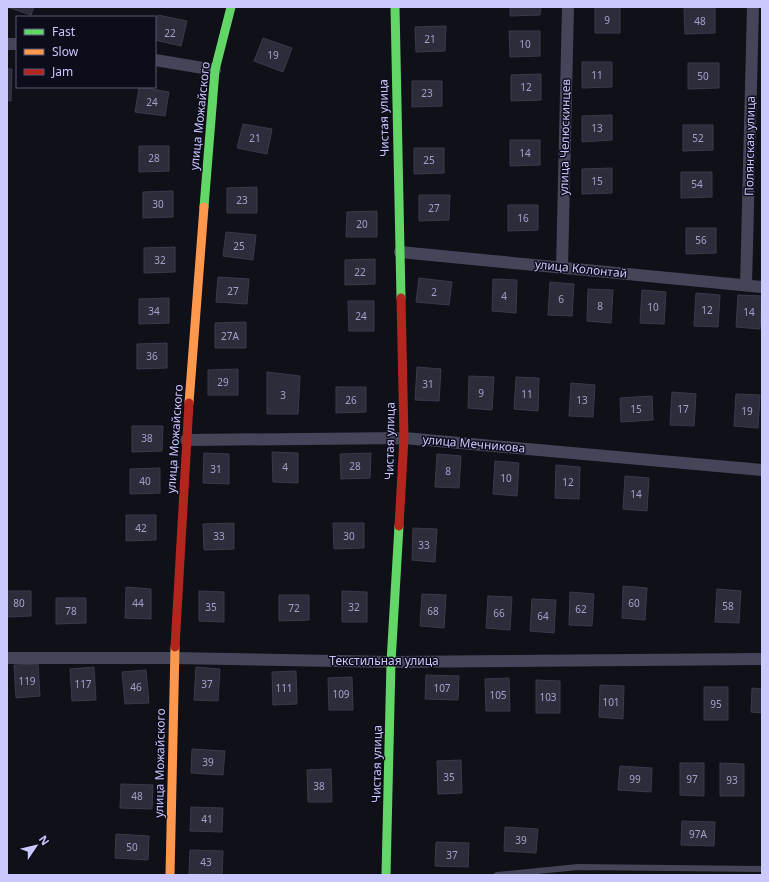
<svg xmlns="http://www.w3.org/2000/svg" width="769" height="882" font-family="'Noto Sans',sans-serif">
  <rect width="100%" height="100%" fill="#101018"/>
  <path fill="#2d2c3a" stroke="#3b3a4c" d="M7 7H34L31 15Z
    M510 7H541L540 15 510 16Z
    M595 7H620V33H595Z
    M684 8H715V33L685 34Z
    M158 15 187 21 181 46 155 40V26Z
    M446 26 445 51 416 52 415 27Z
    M509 31H540V56L510 57Z
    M263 38 292 48 283 72 254 61Z
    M582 62H612V87L582 88Z
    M688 63H719V88L688 89Z
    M7 69H12L11 101 7 100Z
    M541 74V100L511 101V75Z
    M412 81H442V106L412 107Z
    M139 87 169 92 165 116 135 112Z
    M612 115V140L582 142V116Z
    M243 124 272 129 267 154 237 148Z
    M683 125H713V150L683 151Z
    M510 140H540V165L510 166Z
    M139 146H169V171L139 172Z
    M414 148H444V173L414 174Z
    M612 168V193L582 194V169Z
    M681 172H712V197L681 198Z
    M257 187V213H227V188Z
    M173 191V217L143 218V192Z
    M419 195H450L449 220 419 221Z
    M508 205H538V230L508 231Z
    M377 211V237H346L347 212Z
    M686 228H716V253L686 254Z
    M226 232 256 235 253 260 223 256Z
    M175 247V272L144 273V248Z
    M375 259V284L345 285V260Z
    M218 277 249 279 247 304 216 302Z
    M419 278 452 282 449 305 416 302Z
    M493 279 517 280 516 313 492 311Z
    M550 282 574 284 572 316 548 315Z
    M588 289 613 290 611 323 587 321Z
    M642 290 666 292 664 324 640 323Z
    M696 293 720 295 718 327 694 326Z
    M738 295 762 296 760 329 736 327Z
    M169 298V323L139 324V299Z
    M348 301H374V331H349Z
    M246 322V348H215V323Z
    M167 343V368L137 369V344Z
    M417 367 441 369 439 401 415 400Z
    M238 369V395H208V370Z
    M267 372 300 376 298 414H267Z
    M469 376 494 377 492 410 468 408Z
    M516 377 539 378 538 411 514 409Z
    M571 383 595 385 593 417 569 416Z
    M336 387H366V412L336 413Z
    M672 392 696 394 694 426 670 425Z
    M736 394 760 395 758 428 734 426Z
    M652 396 653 420 621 422 620 398Z
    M132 426H163L162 451 132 452Z
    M272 452 298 453V483L273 482Z
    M204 453 229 454V484L203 483Z
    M371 453 370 478 341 479 340 454Z
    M437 454 461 456 459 488 435 487Z
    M495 461 519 463 517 496 493 494Z
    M556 465 580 467 579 499 555 498Z
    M160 468V493L130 494V469Z
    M625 476 649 478 647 511 623 509Z
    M126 515H156V540L126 541Z
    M234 523V549L204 550 203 524Z
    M333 523H364V548L334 549Z
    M413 528 437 529 435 562 412 560Z
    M623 586 647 588 645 620 622 618Z
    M126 587 151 589V619L125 618Z
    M717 589 741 591 739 623 715 622Z
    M7 591H31V616L7 617Z
    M199 591 224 592V622L199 621Z
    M342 591 367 592V622H342Z
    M570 592 594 594 592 626 569 625Z
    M422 594 446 595 444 628 420 626Z
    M279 595H309V620L279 621Z
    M488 596 512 597 510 630 486 628Z
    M56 598H86V623L56 624Z
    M532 599 556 600 554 633 530 631Z
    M38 664 40 696 16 698 14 665Z
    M94 667 96 700 72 701 70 669Z
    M196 667 220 669 218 701 194 700Z
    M146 670 149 703 125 704 122 672Z
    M296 671 297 704 273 705 272 672Z
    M426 675 459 676 458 700 425 699Z
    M352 677 353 710H329L328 678Z
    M509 678 510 711H486L485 679Z
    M536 680 560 681V713H536Z
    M600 685 624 686 623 719 599 717Z
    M704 687H728V720H704Z
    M752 688 762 689V713L751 712Z
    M192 749 225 751 223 775 191 773Z
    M461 760 462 793 438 794 437 761Z
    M680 763H704V796L680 795Z
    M720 763 744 764V796H720Z
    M620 766 652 768 651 792 618 790Z
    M331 769 332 802H308L307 770Z
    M121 784 153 785 152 809 120 808Z
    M191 807 223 808 222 832 190 831Z
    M682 821 715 822 714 846 681 845Z
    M505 827 538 829 536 853 504 851Z
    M116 834 149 836 148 860 115 858Z
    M436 842 469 843 468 867 435 866Z
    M190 850 223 851 222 875 189 874Z"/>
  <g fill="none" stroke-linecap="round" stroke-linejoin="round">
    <path stroke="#444559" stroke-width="6" d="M497 875 578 867 762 869"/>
    <path stroke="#444559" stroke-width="12" d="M7 44H17
      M155 60 215 70
      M400 252 762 287
      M562 268 568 7
      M746 285 753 7
      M186 440 404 438 762 470
      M7 658H174L391 662 762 659"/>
    <path stroke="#63d668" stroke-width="9" d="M395 7 401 298
      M204 207 215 70 231 7
      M386 875 391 662 399 526"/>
    <path stroke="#ff974d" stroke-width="9" d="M189 403 204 207
      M170 875 175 647"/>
    <path stroke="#b3261e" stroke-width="9" d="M399 526 404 438 401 298
      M175 647 189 403"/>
  </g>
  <g text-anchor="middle" stroke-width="3" stroke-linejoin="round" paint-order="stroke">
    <g font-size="10" fill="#a3a1cc">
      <text x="607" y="24">9</text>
      <text x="700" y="25">48</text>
      <text x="170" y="37">22</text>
      <text x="430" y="43">21</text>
      <text x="525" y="48">10</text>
      <text x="273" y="59">19</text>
      <text x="597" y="79">11</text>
      <text x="703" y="80">50</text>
      <text x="526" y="91">12</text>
      <text x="427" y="97">23</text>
      <text x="152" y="106">24</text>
      <text x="597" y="132">13</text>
      <text x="255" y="142">21</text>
      <text x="698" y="142">52</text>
      <text x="525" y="157">14</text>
      <text x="154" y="162">28</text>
      <text x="429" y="164">25</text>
      <text x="597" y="185">15</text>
      <text x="697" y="188">54</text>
      <text x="242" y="204">23</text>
      <text x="158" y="208">30</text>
      <text x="434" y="212">27</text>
      <text x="523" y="222">16</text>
      <text x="362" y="228">20</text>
      <text x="701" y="244">56</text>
      <text x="239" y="250">25</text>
      <text x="160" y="264">32</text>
      <text x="360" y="276">22</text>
      <text x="233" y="295">27</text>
      <text x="434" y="296">2</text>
      <text x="504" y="300">4</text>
      <text x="561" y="303">6</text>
      <text x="600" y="310">8</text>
      <text x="653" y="311">10</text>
      <text x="707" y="314">12</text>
      <text x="154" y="315">34</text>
      <text x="749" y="316">14</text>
      <text x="361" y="320">24</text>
      <text x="230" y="340">27А</text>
      <text x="152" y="360">36</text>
      <text x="223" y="386">29</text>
      <text x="428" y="388">31</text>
      <text x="481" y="397">9</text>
      <text x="527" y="398">11</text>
      <text x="283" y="399">3</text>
      <text x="351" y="404">26</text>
      <text x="582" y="404">13</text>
      <text x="636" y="413">15</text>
      <text x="683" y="413">17</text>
      <text x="747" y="415">19</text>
      <text x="147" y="442">38</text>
      <text x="355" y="470">28</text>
      <text x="285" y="471">4</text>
      <text x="216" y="473">31</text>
      <text x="448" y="475">8</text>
      <text x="506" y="482">10</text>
      <text x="145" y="485">40</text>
      <text x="568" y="486">12</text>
      <text x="636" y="498">14</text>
      <text x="141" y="532">42</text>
      <text x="219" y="540">33</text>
      <text x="349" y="540">30</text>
      <text x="424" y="549">33</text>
      <text x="19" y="607">80</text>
      <text x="138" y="607">44</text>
      <text x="634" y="607">60</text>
      <text x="728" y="610">58</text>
      <text x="211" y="611">35</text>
      <text x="354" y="611">32</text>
      <text x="294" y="612">72</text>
      <text x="581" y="613">62</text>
      <text x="71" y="615">78</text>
      <text x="433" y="615">68</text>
      <text x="499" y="617">66</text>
      <text x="543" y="620">64</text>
      <text x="27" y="685">119</text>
      <text x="83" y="688">117</text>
      <text x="207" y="688">37</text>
      <text x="136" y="691">46</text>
      <text x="284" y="692">111</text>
      <text x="442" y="692">107</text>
      <text x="341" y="698">109</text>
      <text x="498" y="699">105</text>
      <text x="548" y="701">103</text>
      <text x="611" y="706">101</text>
      <text x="716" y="708">95</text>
      <text x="208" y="766">39</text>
      <text x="449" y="781">35</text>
      <text x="635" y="783">99</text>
      <text x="692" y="783">97</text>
      <text x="732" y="784">93</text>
      <text x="319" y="790">38</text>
      <text x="137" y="800">48</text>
      <text x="207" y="823">41</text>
      <text x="698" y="838">97А</text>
      <text x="521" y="844">39</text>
      <text x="132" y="851">50</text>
      <text x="452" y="859">37</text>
      <text x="206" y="866">43</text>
    </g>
    <g font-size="12" fill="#cac8fc" stroke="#0d0c1b">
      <text transform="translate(200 116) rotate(-84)" y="4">улица Можайского</text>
      <text transform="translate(384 118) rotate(-91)" y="4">Чистая улица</text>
      <text transform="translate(565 137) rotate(-89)" y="4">улица Челюскинцев</text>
      <text transform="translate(750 146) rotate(-89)" y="4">Полянская улица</text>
      <text transform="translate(581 269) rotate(6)" y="4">улица Колонтай</text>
      <text transform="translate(175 439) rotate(-86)" y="4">улица Можайского</text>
      <text transform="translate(390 441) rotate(-89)" y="4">Чистая улица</text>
      <text transform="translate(474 444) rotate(5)" y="4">улица Мечникова</text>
      <text x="384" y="665">Текстильная улица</text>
      <text transform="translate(160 763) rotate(-89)" y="4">улица Можайского</text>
      <text transform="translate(377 764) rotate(-89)" y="4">Чистая улица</text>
    </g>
  </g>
  <rect width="769" height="882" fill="none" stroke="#cac8fc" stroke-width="16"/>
  <rect x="16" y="16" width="140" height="72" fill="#0d0c1b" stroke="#595775"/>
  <rect x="24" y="29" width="20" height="6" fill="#63d668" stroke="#595775"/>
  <text x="52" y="36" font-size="12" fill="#cac8fc">Fast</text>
  <rect x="24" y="49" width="20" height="6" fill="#ff974d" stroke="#595775"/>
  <text x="52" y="56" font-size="12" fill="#cac8fc">Slow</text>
  <rect x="24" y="69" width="20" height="6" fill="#b3261e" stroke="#595775"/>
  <text x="52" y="76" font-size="12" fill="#cac8fc">Jam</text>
  <g transform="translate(36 846) rotate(55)" stroke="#0d0c1b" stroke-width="3" paint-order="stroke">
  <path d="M0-3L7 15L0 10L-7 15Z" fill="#cac8fc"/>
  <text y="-6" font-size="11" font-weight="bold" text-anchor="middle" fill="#cac8fc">N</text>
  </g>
</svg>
